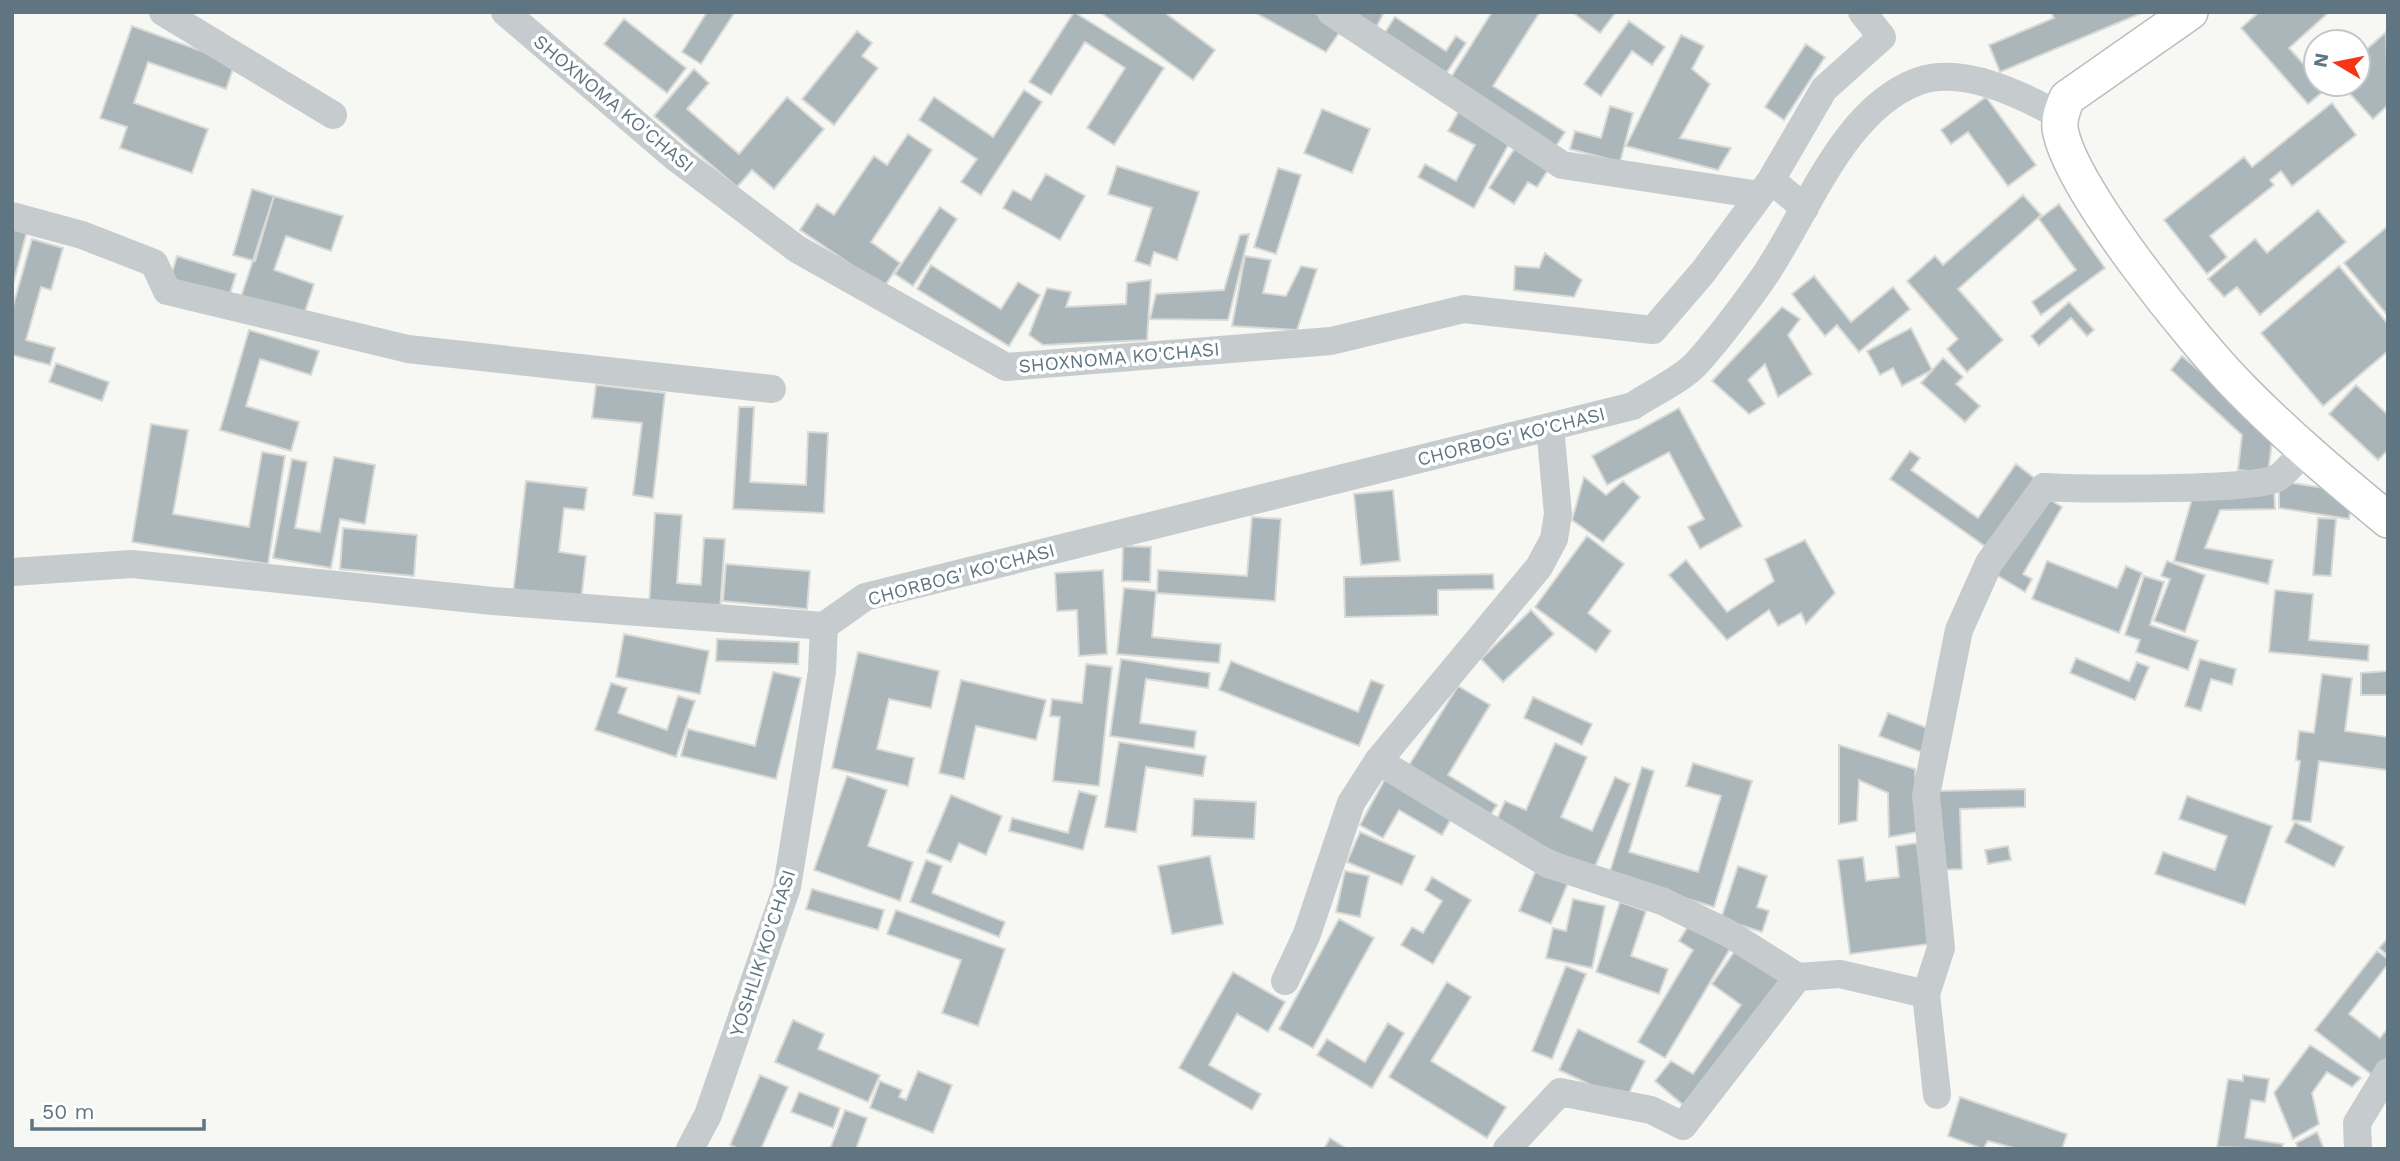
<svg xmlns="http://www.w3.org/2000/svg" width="2400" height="1161" font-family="'Work Sans',sans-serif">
  <rect width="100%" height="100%" fill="#f7f7f4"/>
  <path fill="#aab6ba" stroke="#d9d9d6" stroke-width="2" d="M707 12H735L701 64 682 52Z
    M1074 12 1164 68 1114 145 1087 128 1125 68 1085 42 1051 95 1029 82Z
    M1100 12H1164L1215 50 1193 80Z
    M1254 12H1314L1340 26 1339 33 1326 52Z
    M1360 12H1384L1376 28 1357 18Z
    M1492 12H1540L1493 86 1565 132 1554 149 1448 82Z
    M1572 12H1616L1600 33Z
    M2051 12H2144L2000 72 1989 45 2054 18Z
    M2259 12 2328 13 2289 48 2316 78V84L2326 89 2308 104 2241 28Z
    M1395 17 1446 51 1456 36 1466 43 1445 75 1384 34Z
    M624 19 686 68 667 93 604 44Z
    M1629 21 1665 47 1652 65 1632 51 1601 96 1584 84Z
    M132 26 235 63 226 89 148 62 134 103 208 129 192 173 120 148 127 127 100 118Z
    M857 31 872 43 862 56 878 68 834 125 802 99Z
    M2386 32 2388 105 2373 119 2341 84H2358V57Z
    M1681 35 1704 46 1692 69 1710 84 1680 138 1731 148 1718 170 1626 146Z
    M1806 44 1825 57 1784 120 1765 107Z
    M694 69 709 83 687 109 739 154 787 97 824 129 774 189 752 170 737 187 654 116Z
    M1024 90 1042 102 981 195 961 182 977 159 919 120 934 97 993 137Z
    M1986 97 2036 165 2008 186 1968 132 1951 144 1941 130Z
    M2332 103 2356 135 2292 186 2281 171 2270 180 2274 185 2210 236 2227 257 2207 274 2164 220 2244 157 2252 167Z
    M1610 106 1633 113 1620 162 1570 149 1575 131 1601 138Z
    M1322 109 1370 129 1352 173 1304 153Z
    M1459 111 1511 140 1474 208 1418 177 1425 164 1456 181 1475 145 1448 131Z
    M908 134 932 150 871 242 900 263 884 287 800 230 817 204 834 215 874 156 887 165Z
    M1517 145 1550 167 1537 187 1528 182 1514 204 1489 188Z
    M1117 166 1199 192 1177 260 1154 252 1150 266 1135 261 1152 208 1108 194Z
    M1278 168 1301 175 1276 254 1254 247Z
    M1046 174 1085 196 1060 240 1003 208 1013 190 1031 200Z
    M252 189 274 196 255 261 233 255Z
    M2023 195 2041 215 1958 289 2003 340 1967 372 1947 349 1958 339 1907 281 1935 256 1943 265Z
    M274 196 343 216 331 251 286 236 274 270 314 284 302 321 240 300Z
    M2059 204 2105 268 2041 315 2032 302 2076 270 2039 219Z
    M940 207 957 219 913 286 895 274Z
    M2318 210 2346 242 2260 315 2237 287 2224 297 2208 279 2255 239 2267 253Z
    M2388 226V316L2344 263Z
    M12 227 27 231 12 288Z
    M1249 234 1228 320 1150 319 1156 294 1224 290 1240 235Z
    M32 239 63 248 51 290 41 287 26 340 55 348 50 365 12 355V310Z
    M1545 253 1582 280 1574 297 1514 290 1515 266 1539 268Z
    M177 256 236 274 229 297 170 279Z
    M1245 256 1271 260 1263 293 1286 296 1301 266 1317 269 1297 330 1232 326Z
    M931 265 1001 309 1018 282 1040 295 1009 346 917 289Z
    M2339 266 2388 324V351L2323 406 2261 333Z
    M1814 276 1851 322 1893 287 1910 309 1859 352 1837 325 1825 336 1792 294Z
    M1151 280 1147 340 1043 345 1029 335 1047 288 1071 292 1066 307 1126 304 1127 283Z
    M2069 302 2094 330 2087 336 2071 318 2039 346 2031 336Z
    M1782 307 1800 319 1788 335 1812 374 1778 397 1765 364 1748 380 1765 404 1749 414 1712 381Z
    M1911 328 1932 370 1902 386 1893 368 1880 375 1867 351Z
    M249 330 319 351 311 375 260 359 246 406 299 422 291 451 220 430Z
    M2182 356 2273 434 2268 473 2238 470 2242 435 2171 370Z
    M1943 358 1963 377 1956 384 1980 406 1965 422 1921 383Z
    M56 363 109 382 102 401 49 382Z
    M596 385 665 393 653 498 633 495 642 423 592 418Z
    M2356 385 2388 415V450L2378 460 2329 414Z
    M739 407H754L750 482 806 485 808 432 828 433 824 513 733 509Z
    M1679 408 1742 526 1700 549 1688 527 1704 519 1669 452 1607 485 1592 456Z
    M151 424 188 430 173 514 249 527 262 452 285 456 268 564 132 542Z
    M1910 451 1920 458 1911 470 1978 518 2016 464 2037 480 1989 549 1890 479Z
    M334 457 375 465 365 524 340 519 331 568 273 558 292 459 307 462 295 528 320 532Z
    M1584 477 1606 495 1623 481 1640 497 1603 542 1572 520Z
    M526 481 587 488 584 510 564 508 559 552 586 556 581 601 513 594Z
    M2279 481 2330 489 2351 505 2349 519 2279 508Z
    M2274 486 2275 509 2220 510 2205 548 2273 560 2268 584 2174 561 2194 492Z
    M1393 490 1400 561 1361 565 1354 494Z
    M2042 495 2062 507 2023 574 2032 579 2025 592 1995 574Z
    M655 513 682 515 677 583 701 585 704 538 725 539 720 610 649 605Z
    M1252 517 1281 519 1275 601 1157 593 1158 570 1247 576Z
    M2318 518 2336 519 2331 576 2313 575Z
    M343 528 417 535 414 576 340 569Z
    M1587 536 1624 564 1588 613 1611 631 1596 652 1535 607Z
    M1805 540 1835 593 1806 624 1801 613 1778 626 1769 610 1727 640 1669 575 1686 560 1727 612 1774 581 1765 559Z
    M1123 546 1151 547 1150 582 1122 581Z
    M2047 561 2117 588 2126 566 2142 573 2119 633 2032 599Z
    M2167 561 2205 575 2185 632 2154 621 2170 579 2161 576Z
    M726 564 810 571 807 609 723 601Z
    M1103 570 1107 654 1079 656 1077 610 1057 611 1055 573Z
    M1493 574 1494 589 1438 590V615L1345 617 1344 577Z
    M2144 576 2164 582 2150 625 2198 641 2188 670 2136 652 2140 640 2125 635Z
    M1124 588 1156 591 1152 637 1221 644 1219 663 1117 654Z
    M2275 590 2313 594 2309 640 2369 645 2368 661 2269 652Z
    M1531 610 1554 634 1503 682 1481 659Z
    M624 634 709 651 700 694 616 677Z
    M717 639 799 642 798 664 716 661Z
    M858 652 939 671 931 708 889 699 877 749 914 758 908 786 832 768Z
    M2076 658 2129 681 2137 662 2149 667 2135 700 2070 673Z
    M1121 659 1210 673 1208 688 1146 679 1140 723 1196 731 1194 748 1110 736Z
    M2200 659 2236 669 2232 685 2211 679 2201 711 2185 706Z
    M1231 661 1358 712 1371 680 1384 685 1359 746 1219 690Z
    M1086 664 1112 667 1099 786 1053 781 1060 717 1050 716 1052 699 1082 703Z
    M2388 671V695H2361V673Z
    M773 672 801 678 776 779 681 756 688 729 755 746Z
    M2322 674 2352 678 2345 731 2388 737 2387 770 2319 761 2311 822 2292 820 2300 761 2296 760 2299 731 2314 733Z
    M961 680 1046 700 1036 740 976 726 964 779 939 773Z
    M611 683 627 688 618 713 667 730 678 696 695 701 676 757 595 730Z
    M1458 686 1490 705 1448 775 1497 805 1487 820 1406 770Z
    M1533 697 1592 724 1582 745 1524 718Z
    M1888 713 1930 729 1921 752 1879 736Z
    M1119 742 1206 756 1203 776 1146 767 1136 832 1105 827Z
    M1555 743 1587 757 1561 817 1592 831 1615 777 1630 784 1594 869 1494 826 1505 801 1526 810Z
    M1839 745 1915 769 1918 832 1889 837 1888 793 1859 780 1857 821 1839 824Z
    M1693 763 1752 781 1714 907 1609 875 1642 767 1654 771 1629 852 1698 872 1721 796 1686 786Z
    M847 776 887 790 868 846 913 862 900 901 814 870Z
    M1385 779 1452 817 1442 835 1399 810 1383 838 1360 825Z
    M2025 789V807L1960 809 1962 869 1937 870 1935 791Z
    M1079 791 1097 796 1083 850 1009 831 1012 818 1068 833Z
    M951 795 1002 816 986 855 959 843 951 862 927 852Z
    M2187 796 2272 826 2245 905 2155 874 2163 852 2215 870 2227 836 2179 819Z
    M1194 799 1256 802 1254 839 1192 836Z
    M2295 822 2344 847 2334 867 2285 842Z
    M1360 832 1415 856 1402 885 1347 862Z
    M1917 843 1929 944 1850 954 1838 860 1863 857 1866 881 1899 877 1896 846Z
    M2008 846 2011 860 1988 864 1985 850Z
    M1210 856 1223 924 1172 934 1158 866Z
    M926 860 942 866 932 893 1005 922 999 937 910 902Z
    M1738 866 1767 876 1757 907 1769 911 1762 932 1721 919Z
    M1536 870 1568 883 1551 924 1519 911Z
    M1345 871 1369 876 1360 917 1336 912Z
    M1432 877 1471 900 1433 964 1401 945 1412 927 1423 933 1442 901 1425 890Z
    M812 889 884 910 878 930 806 909Z
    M1573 899 1605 906 1592 968 1546 958 1553 928 1566 931Z
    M1620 902 1646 911 1631 956 1668 969 1659 994 1596 972Z
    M896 910 1005 949 978 1026 942 1013 961 960 887 934Z
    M1339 919 1374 938 1313 1048 1279 1029Z
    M1690 923 1731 947 1665 1058 1638 1042 1693 950 1679 941Z
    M2388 938V956L2379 948Z
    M1737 948 1786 982 1688 1109 1655 1081 1671 1061 1693 1074 1741 1005 1712 984Z
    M2377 951 2388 959V964L2349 1014 2380 1038 2388 1028V1062L2376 1078 2315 1030Z
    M1566 966 1586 974 1552 1059 1532 1051Z
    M1233 972 1285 1002 1268 1032 1237 1014 1209 1065 1261 1094 1252 1110 1179 1068Z
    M1447 982 1471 997 1431 1061 1506 1107 1487 1138 1389 1077Z
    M793 1020 824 1034 818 1049 880 1075 868 1102 775 1062Z
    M1388 1023 1404 1033 1372 1088 1317 1055 1327 1039 1365 1062Z
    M1578 1029 1645 1061 1625 1101 1559 1070Z
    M2310 1045 2361 1078 2352 1087 2327 1072 2312 1093 2319 1124 2293 1139 2274 1093Z
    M918 1071 952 1085 933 1133 870 1108 880 1081 902 1090 899 1097 906 1100Z
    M760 1075 788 1087 761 1149H739L730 1145Z
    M2243 1075 2269 1079 2265 1102 2251 1100 2245 1138 2283 1144 2282 1149 2217 1147 2228 1079 2243 1081Z
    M799 1092 840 1108 833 1128 791 1112Z
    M1960 1097 2067 1134 2062 1149H2018L1988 1141 1983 1149 1948 1136Z
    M845 1110 867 1118 856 1149H830Z
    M2317 1132 2324 1149H2298L2296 1143Z
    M1330 1138 1347 1149H1324Z"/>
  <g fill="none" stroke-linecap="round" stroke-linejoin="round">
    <defs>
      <path id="major" d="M2190 12 2067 98C2063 108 2059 117 2060 128 2068 187 2196 344 2241 389 2287 436 2337 478 2388 520"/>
    </defs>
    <use href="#major" stroke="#b9bec1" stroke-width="38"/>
    <path stroke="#c6cbce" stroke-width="28" d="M163 12 333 115
      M505 12 675 157 797 249 1006 367 1331 341 1464 309 1653 330 1703 272 1771 180
      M1331 12 1562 165 1760 195
      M1805 208 1771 180 1824 89 1882 37 1862 12
      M12 216 82 235 154 263 167 291 408 349 772 389
      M12 572 132 564 493 601 824 626
      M824 626 865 597 1633 406C1652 393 1679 381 1695 365 1718 340 1741 309 1761 281 1806 218 1841 109 1919 81 1964 66 2022 95 2060 116
      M1378 761 1548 864 1662 901 1728 933 1798 977
      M1285 981 1307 934 1351 803 1378 761 1539 567 1554 539 1558 514 1550 427
      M1926 994 1941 948 1926 795 1959 630 1989 563 2044 487C2078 489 2256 491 2277 478 2287 472 2296 459 2304 451
      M690 1149 708 1115 787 887 822 671 824 626
      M1507 1149 1560 1092 1651 1110 1683 1126 1798 977 1840 974 1926 994 1937 1095
      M2358 1149 2357 1123 2388 1072"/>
    <use href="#major" stroke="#fff" stroke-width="35"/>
  </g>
  <g text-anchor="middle" stroke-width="7" stroke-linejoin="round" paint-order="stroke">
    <g font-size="19" fill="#5f7682" stroke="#fff">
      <text transform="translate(614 103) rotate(40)" y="7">SHOXNOMA KO'CHASI</text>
      <text transform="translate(1119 357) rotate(-5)" y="7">SHOXNOMA KO'CHASI</text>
      <text transform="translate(1511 436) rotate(-14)" y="7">CHORBOG' KO'CHASI</text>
      <text transform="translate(961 574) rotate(-15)" y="7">CHORBOG' KO'CHASI</text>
      <text transform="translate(762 953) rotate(-72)" y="7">YOSHLIK KO'CHASI</text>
    </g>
  </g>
  <rect width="2400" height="1161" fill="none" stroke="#5f7682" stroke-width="28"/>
  <g transform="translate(2337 63) rotate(280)"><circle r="33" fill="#ffffff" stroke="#bfc8cd" stroke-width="2"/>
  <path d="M0-5L12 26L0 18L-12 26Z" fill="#f53516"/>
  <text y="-10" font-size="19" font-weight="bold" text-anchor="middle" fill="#5f7682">N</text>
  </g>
  <path d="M32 1119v10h172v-10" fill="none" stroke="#5f7682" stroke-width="3.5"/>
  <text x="42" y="1119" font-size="21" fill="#5f7682" stroke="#ffffff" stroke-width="5" paint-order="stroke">50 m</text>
</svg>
